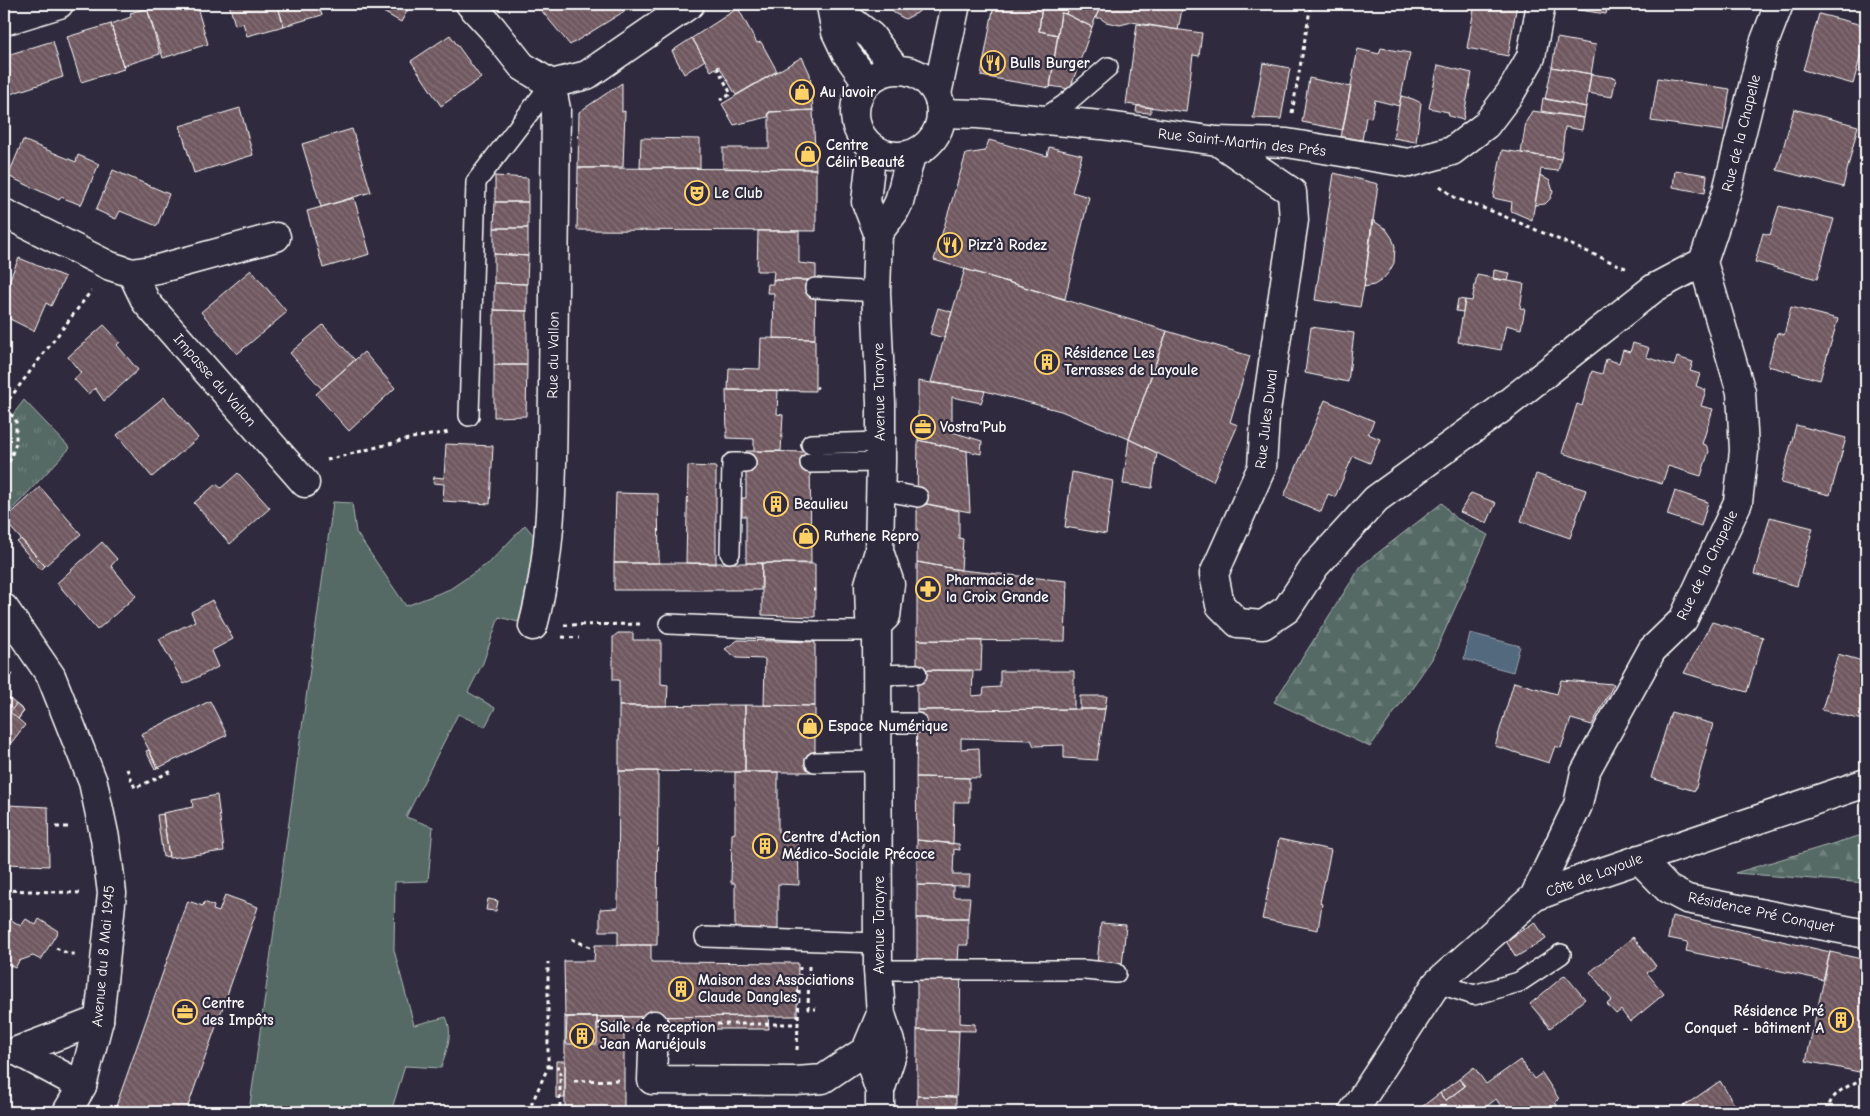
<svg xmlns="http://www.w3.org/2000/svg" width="1870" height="1116" font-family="'Comic Neue',sans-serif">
  <defs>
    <pattern id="forest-firs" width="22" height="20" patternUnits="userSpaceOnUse" patternTransform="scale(1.25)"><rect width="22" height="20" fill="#566b65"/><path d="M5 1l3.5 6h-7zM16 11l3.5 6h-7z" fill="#6f817c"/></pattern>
    <pattern id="park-tufts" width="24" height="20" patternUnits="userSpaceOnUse" patternTransform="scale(1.25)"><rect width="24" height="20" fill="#566b65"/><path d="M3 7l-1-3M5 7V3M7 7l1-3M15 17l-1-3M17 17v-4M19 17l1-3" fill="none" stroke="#6f817c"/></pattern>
    <pattern id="building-back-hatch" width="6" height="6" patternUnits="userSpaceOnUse" patternTransform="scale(1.25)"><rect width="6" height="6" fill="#705960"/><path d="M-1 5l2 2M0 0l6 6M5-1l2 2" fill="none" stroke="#857278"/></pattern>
  </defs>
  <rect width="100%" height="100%" fill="#2f2a3d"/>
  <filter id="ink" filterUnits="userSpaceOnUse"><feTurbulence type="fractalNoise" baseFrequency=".02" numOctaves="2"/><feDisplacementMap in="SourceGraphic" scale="10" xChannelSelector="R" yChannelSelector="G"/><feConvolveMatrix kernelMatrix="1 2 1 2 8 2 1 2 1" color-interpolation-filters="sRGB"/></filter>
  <g filter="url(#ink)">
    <path fill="#566b65" stroke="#aab5b2" d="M333 502 352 503 356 532 406 606 450 589 490 562 525 525 535 537 531 575 522 623 499 617 483 663 468 692 495 708 485 727 458 714 406 817 433 827 428 881 395 882 394 950 414 1025 446 1017C454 1034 446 1051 441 1068L405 1066 391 1112H249Z"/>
    <path fill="url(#forest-firs)" stroke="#aab5b2" d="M1442 503 1454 517 1488 535 1432 659 1370 747 1274 702 1361 566Z
      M1866 833V883L1735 873 1862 835Z"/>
    <path fill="url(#park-tufts)" stroke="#aab5b2" d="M24 400 70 448 4 518V426Z"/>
    <path fill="#53697e" stroke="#98a5b2" d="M1470 633 1520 646 1513 672 1464 659Z"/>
    <path fill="url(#building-back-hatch)" stroke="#fff" d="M164 4H196L208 44 163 58 147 8Z
      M229 4H277L284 26 247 36 243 23 235 25Z
      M277 4H318L322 15 284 26Z
      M369 4H411L401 22Z
      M536 4H636L570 45Z
      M773 4H780L782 7 776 10Z
      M888 4H927L917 13 905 19 894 13Z
      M994 4H1042L1039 31 1058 35 1050 88 981 76Z
      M1042 4H1069L1066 14 1061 13 1058 35 1039 31Z
      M1069 4H1101L1092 27 1066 14Z
      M1101 4H1183L1178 30 1132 22 1120 25 1106 22 1100 18H1096Z
      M1475 4H1517L1508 56 1467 48Z
      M1567 4H1608L1606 14 1566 8Z
      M1726 4H1754V8Z
      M147 8 160 54 123 66 111 24 131 17 130 13Z
      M738 8 757 43 761 42 777 71 736 95 719 66 711 71 692 38Z
      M1061 13 1066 14 1092 27 1070 89 1050 86Z
      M1819 14 1866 26V36L1853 84 1803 70Z
      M111 24 124 69 81 82 67 37Z
      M1137 24 1202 33 1199 56 1193 55 1186 112 1126 104Z
      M450 35 481 78 441 106 411 61Z
      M692 38 705 60 684 74 672 51Z
      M1557 38 1596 45 1591 74 1552 67Z
      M53 41 63 77 4 96V56Z
      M1381 48 1410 53 1399 106 1375 100 1371 118 1366 117 1362 140 1341 137 1358 49 1379 54Z
      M802 57 810 74 813 110 769 112 768 117 734 125 722 104Z
      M1263 63 1290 68 1281 119 1253 118Z
      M1438 65 1472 73 1463 120 1449 116 1448 112 1429 108Z
      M1552 67 1591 74 1586 107 1545 99Z
      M1591 74 1616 78 1612 97 1588 93Z
      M1309 78 1351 87 1343 130 1302 122Z
      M1658 78 1730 89 1723 131 1651 121Z
      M622 83V112L625 111 623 167 578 168 579 112Z
      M1401 96 1413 99 1421 103 1416 142 1393 138Z
      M1543 98 1586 107 1584 118 1541 111Z
      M1137 106 1151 108V113L1136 112Z
      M240 108 253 155 194 173 180 126Z
      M1794 109 1858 126 1843 187 1777 170Z
      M813 110 816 169 723 168V148H769V112Z
      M1532 111 1584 118 1582 130 1565 127 1561 159 1521 153 1526 122Z
      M352 129 371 192 321 207 302 144Z
      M641 138 700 139V168H640Z
      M23 140 76 162 78 155 99 164 81 205 61 197 59 200 8 176Z
      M989 140 1047 156 1049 147 1082 155 1072 192 1089 197 1065 299 934 260 966 154 985 151Z
      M1502 150 1561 159 1558 171 1541 169 1532 220 1511 211 1512 202 1493 198Z
      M578 168 816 169V231L577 230Z
      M113 170 169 194 157 226 120 211 116 219 96 210Z
      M1675 170 1707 175 1705 193 1673 187Z
      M1334 173 1378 184 1364 287 1360 307 1315 300Z
      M1540 175 1550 181 1553 192 1550 199 1545 204 1535 205Z
      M495 176 528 178V202H495Z
      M354 198 370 254 323 268 307 211Z
      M495 202H528V228H494Z
      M1779 206 1834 219 1817 279 1755 262 1763 233 1770 235Z
      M1372 220 1386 229 1392 238 1395 246 1394 263 1389 272 1382 280 1374 285 1364 287Z
      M494 228H528V256L494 254Z
      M758 231H799V263L816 265V280H773L774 271H757Z
      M494 254 528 256 527 284 494 283Z
      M19 258 65 277 51 306 46 303 34 331 4 316V292Z
      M965 269 1167 331 1129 439 1061 411 985 391 931 382Z
      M251 270 287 312 237 354 201 312Z
      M1494 270 1510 273 1508 281 1493 279Z
      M1477 275 1524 284 1520 308 1525 309 1521 329 1506 325 1501 350 1458 342 1465 300 1472 301Z
      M773 280H816L815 339 773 338 774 293H767L768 284H773Z
      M494 283 527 284V311L494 310Z
      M1458 299 1465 300 1463 312 1456 311Z
      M1791 307 1838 319 1820 380 1768 366 1777 333 1784 335Z
      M938 308 952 312 944 338 930 334Z
      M494 310 527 311V365H494Z
      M104 325 120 342 117 345 138 370 104 401 95 388 88 394 74 379 81 373 68 357Z
      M323 325 355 360 322 389 290 353Z
      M1311 327 1354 333 1348 382 1305 373Z
      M1167 331 1250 356 1230 422 1238 425 1213 481 1129 439Z
      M761 338 815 339V391L728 390 729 368 760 369Z
      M1633 343 1649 348 1646 357 1674 366 1677 357 1693 362 1690 371 1700 374 1696 386 1706 390 1701 406 1713 409 1702 444 1706 445 1709 451 1701 476 1668 466 1662 484 1562 453 1577 404 1582 406 1592 371 1602 374 1606 359 1619 363 1623 350 1630 352Z
      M364 352 395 388 349 431 316 394Z
      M494 365H527L526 416 494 417Z
      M918 381 985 391 981 403 952 397V432L982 441 981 454 918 440Z
      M726 390H778L777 414 783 415 781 451H754V439L727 438Z
      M164 397 198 438 152 477 117 435Z
      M1325 400 1374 421 1368 434 1380 439 1370 463 1353 456 1335 497 1328 494 1321 512 1284 496Z
      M1796 425 1846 438 1830 495 1781 483Z
      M1129 439 1157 453 1152 488 1123 484Z
      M918 440 967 451 970 512 917 502Z
      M446 444 493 446 490 504 443 501 444 484 433 483 434 477 444 478Z
      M746 451 810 452 811 563H746V516H742V498H746Z
      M688 466 716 467V564L686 563Z
      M1072 472 1113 481 1106 534 1065 527Z
      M238 473 270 508 230 544 194 503 216 484 221 488Z
      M1536 474 1586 490 1570 538 1521 521Z
      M40 487 81 534 45 566 4 520Z
      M1675 491 1708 502 1701 526 1667 515Z
      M616 493 658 494 659 563H614Z
      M1471 493 1496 503 1487 523 1460 512Z
      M917 502 959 511V538L963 539 961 570 917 562Z
      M1770 517 1813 528 1797 586 1754 574Z
      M21 539 45 566 41 570 17 542Z
      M102 542 117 559 111 566 136 596 97 630 57 583Z
      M917 562 961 570 1067 581 1065 641 917 640Z
      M614 563H762L761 590H614Z
      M762 563 815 564V617L762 615Z
      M1866 592V613L1860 612Z
      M212 600 233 639 211 651 218 667 184 684 159 639 195 621 191 612Z
      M1712 622 1763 637 1747 692 1684 673Z
      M618 633H633V640H661V684L668 685 667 706H619V680H613V637Z
      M738 640 815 642V706L764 705 765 659 737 658 725 649Z
      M917 640 982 641 981 671 917 670Z
      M1838 654 1866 662V705L1862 720 1822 710Z
      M917 670H973L972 696 983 695 984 688 1000 687V671H1074V709L917 710Z
      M1561 680 1614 684 1592 725 1571 719 1561 748 1555 746 1549 763 1495 746 1514 682 1557 694Z
      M4 694 24 711 18 719 25 725 11 743 4 738Z
      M1080 696H1107L1105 709H1080Z
      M210 701 227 735 158 768 141 734Z
      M16 704 24 711 18 719 10 712Z
      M745 705 815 706V772H745Z
      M745 705V772L619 771V706Z
      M1105 709 1097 760 1064 758V745L1034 746 1031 740 961 738V749L979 748 980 778 916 777 917 710Z
      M1671 712 1713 724 1695 791 1651 778Z
      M149 750 157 768 155 769 146 751Z
      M619 771H658L657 945H618V931H600V909L618 908Z
      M735 772H778V832L798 833 799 885 778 884V932L735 933V883H731L732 834 735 833Z
      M916 777 969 778V802H954L953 844 917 840Z
      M217 795 224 851 169 858 163 813 193 807 192 800Z
      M8 805 48 807 49 866 8 864Z
      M163 814 169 856 163 857 157 815Z
      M1279 839 1331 850 1320 903 1322 904 1318 930 1262 919Z
      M917 840 959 844 960 850 954 849 953 875H970L969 886 917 885Z
      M917 885 953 886V897H970L968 918H917Z
      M225 895 258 907 186 1112H114L188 901 203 906 204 902 214 906 213 910 219 912Z
      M488 899 498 901 496 911 486 910Z
      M5 916 21 926 26 919 36 925 39 919 58 931 41 960 33 956 19 961 15 968 4 962Z
      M1672 916 1830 952 1823 980 1686 951 1688 942 1668 938Z
      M917 918H968V945H959L958 963 917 962Z
      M1535 922 1546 939 1516 957 1506 941Z
      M1101 923 1126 925 1122 966 1097 964Z
      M1633 937 1656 966 1647 973 1664 994 1630 1022 1621 1010 1616 1014 1607 1004 1612 1000 1590 972Z
      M595 945H651V962L798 963 797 1016 565 1017 564 961H594Z
      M1830 952 1866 960V1064L1864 1073 1806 1061Z
      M917 962 961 963 960 1023 975 1024V1031L917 1030Z
      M1565 975 1585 999 1550 1028 1530 1004Z
      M768 1016 769 1029H624V1017Z
      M565 1017H624V1112H565Z
      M567 1017H597V1044H566Z
      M597 1017H624V1029H597Z
      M917 1030 959 1031 956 1097 917 1096Z
      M1520 1060 1534 1079 1542 1073 1559 1099 1555 1102 1560 1110 1557 1112H1505L1496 1099 1482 1110 1484 1112H1415L1440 1093 1445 1101 1465 1086 1459 1079 1474 1067 1486 1084Z
      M556 1061H565V1098H556Z
      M1459 1079 1465 1086 1445 1101 1440 1093Z
      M1720 1081 1739 1112H1683L1681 1108Z
      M917 1096 956 1097V1112H917Z"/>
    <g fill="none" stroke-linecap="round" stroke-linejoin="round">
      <defs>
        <path id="lane" d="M1041 120 1064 105 1108 67
          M815 288 876 292
          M469 416 476 182 551 84
          M811 444 881 442
          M810 463 881 462
          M880 490 918 497
          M730 553 732 463H746
          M669 624 815 631H878
          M878 675 917 674
          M879 723H917
          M815 762 879 761
          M705 937 878 943
          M878 970H1085L1116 973
          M1437 983 1474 995 1519 982 1561 954"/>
        <path id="street" d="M470 4 492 28 522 66 551 84 587 75 690 4
          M4 21 59 4
          M941 113 977 114 1101 125 1217 141 1287 143 1409 163 1452 151 1486 125 1511 92 1531 57 1541 4
          M1217 141 1292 192 1294 220 1265 418 1262 467 1214 574 1220 605 1238 623 1263 625 1287 609 1315 566 1376 499 1498 411 1654 288 1703 262
          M4 213 110 266 132 273 158 269 276 237
          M132 273 146 302 305 483
          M533 626C554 547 552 466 553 385 554 293 555 201 556 109L551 84
          M1639 859 1668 889 1687 899 1866 934
          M1534 897 1578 805 1585 772 1652 650 1683 620 1738 502 1744 451 1741 392 1703 262 1727 191 1764 43 1779 4
          M654 1025 652 1080 796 1081 823 1079 866 1050
          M82 1086 17 1051 99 1020
          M1353 1112 1437 983 1534 897 1593 875 1866 783"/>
        <path id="secondary" d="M830 4 871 36 896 70
          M831 6 836 32 846 53 867 82
          M855 113a43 43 0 1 1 86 0a43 43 0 1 1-86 0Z
          M937 94 956 4
          M872 148 866 202 878 233 876 292 881 403V462L879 551 869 584 870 618 877 625
          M878 233 894 212 899 202 911 155
          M879 551 890 584 886 616 877 625 878 970 881 1014 893 1051 880 1091
          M4 608 51 676 93 782 105 838 112 893 99 1020 82 1086 67 1112
          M880 1112V1091L866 1050 881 1014"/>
      </defs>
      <use href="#lane" stroke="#fff" stroke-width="22"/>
      <use href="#street" stroke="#fff" stroke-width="31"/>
      <use href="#secondary" stroke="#fff" stroke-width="31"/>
      <path stroke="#fff" stroke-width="3" stroke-dasharray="4 4" stroke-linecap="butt" d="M717 67 731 94 720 100
        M1292 113 1311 4
        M1440 186 1455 198 1494 212 1628 269
        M816 387 818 388
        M4 406 91 291
        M4 409 16 419V443L4 476
        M327 460 412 438 450 432
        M813 590H815
        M564 625 643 624
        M562 637 579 638
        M4 674 13 675
        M127 769 135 788 172 771
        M56 827H70
        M4 890 81 893
        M572 939 592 948
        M56 948 69 954H76
        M809 966 808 1009H816
        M598 1023 623 1024
        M685 1024H799
        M797 1050 800 967
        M548 1067H560V1112
        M574 1081 622 1080
        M528 1112 548 1067V962
        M1827 1112C1832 1089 1849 1088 1866 1076"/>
      <use href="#lane" stroke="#2f2a3d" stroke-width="19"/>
      <use href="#street" stroke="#2f2a3d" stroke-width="28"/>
      <use href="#secondary" stroke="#2f2a3d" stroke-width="28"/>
    </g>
  </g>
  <defs>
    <symbol id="restaurant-ring" viewBox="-11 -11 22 22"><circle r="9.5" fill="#2f2a3d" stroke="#ffd166" stroke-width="1.5"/><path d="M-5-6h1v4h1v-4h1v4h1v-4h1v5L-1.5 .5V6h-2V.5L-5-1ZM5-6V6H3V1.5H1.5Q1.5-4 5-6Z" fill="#ffd166"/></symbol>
    <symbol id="shop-ring" viewBox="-11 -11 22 22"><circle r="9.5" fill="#2f2a3d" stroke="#ffd166" stroke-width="1.5"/><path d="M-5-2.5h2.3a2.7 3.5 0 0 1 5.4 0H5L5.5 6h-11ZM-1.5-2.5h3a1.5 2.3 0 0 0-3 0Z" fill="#ffd166"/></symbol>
    <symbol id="theatre-ring" viewBox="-11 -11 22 22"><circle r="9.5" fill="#2f2a3d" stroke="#ffd166" stroke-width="1.5"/><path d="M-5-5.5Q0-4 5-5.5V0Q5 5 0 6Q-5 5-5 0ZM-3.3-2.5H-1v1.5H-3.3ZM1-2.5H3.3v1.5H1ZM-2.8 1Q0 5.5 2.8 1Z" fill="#ffd166"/></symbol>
    <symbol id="building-ring" viewBox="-11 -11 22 22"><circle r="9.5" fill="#2f2a3d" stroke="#ffd166" stroke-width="1.5"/><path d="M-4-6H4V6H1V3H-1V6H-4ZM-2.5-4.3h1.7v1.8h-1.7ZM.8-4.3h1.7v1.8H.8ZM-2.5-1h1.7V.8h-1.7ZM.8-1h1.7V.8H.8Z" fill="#ffd166"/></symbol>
    <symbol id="office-ring" viewBox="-11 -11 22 22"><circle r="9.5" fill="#2f2a3d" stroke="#ffd166" stroke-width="1.5"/><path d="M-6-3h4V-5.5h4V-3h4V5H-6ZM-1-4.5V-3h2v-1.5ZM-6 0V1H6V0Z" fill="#ffd166"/></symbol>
    <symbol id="pharmacy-ring" viewBox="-11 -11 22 22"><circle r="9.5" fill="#2f2a3d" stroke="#ffd166" stroke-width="1.5"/><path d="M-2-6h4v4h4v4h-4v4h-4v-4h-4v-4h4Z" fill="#ffd166"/></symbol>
  </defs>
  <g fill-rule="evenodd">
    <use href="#restaurant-ring" x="979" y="49" width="28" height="28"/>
    <use href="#shop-ring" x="788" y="78" width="28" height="28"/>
    <use href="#shop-ring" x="794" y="140" width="28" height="28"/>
    <use href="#theatre-ring" x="683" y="179" width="28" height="28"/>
    <use href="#restaurant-ring" x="936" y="231" width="28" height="28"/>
    <use href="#building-ring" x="1033" y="348" width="28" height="28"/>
    <use href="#office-ring" x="909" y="413" width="28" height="28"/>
    <use href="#building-ring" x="762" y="490" width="28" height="28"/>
    <use href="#shop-ring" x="792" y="522" width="28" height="28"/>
    <use href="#pharmacy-ring" x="914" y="575" width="28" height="28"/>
    <use href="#shop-ring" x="796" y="712" width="28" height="28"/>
    <use href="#building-ring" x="751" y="832" width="28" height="28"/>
    <use href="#building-ring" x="667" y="975" width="28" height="28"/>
    <use href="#office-ring" x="171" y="998" width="28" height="28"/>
    <use href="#building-ring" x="1827" y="1006" width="28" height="28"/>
    <use href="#building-ring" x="568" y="1022" width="28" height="28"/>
  </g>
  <g text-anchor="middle" stroke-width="4.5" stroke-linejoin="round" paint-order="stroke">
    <g font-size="15" font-weight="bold" fill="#fff" stroke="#2f2a3d" text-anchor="start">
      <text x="1010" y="68">Bulls Burger</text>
      <text x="820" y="97">Au lavoir</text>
      <text x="826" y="150">Centre<tspan x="826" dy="17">Célin'Beauté</tspan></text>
      <text x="714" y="198">Le Club</text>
      <text x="968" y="250">Pizz'à Rodez</text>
      <text x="1064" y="358">Résidence Les<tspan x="1064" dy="17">Terrasses de Layoule</tspan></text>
      <text x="940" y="432">Vostra'Pub</text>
      <text x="794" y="509">Beaulieu</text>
      <text x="824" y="541">Ruthene Repro</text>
      <text x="946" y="585">Pharmacie de<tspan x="946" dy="17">la Croix Grande</tspan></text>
      <text x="828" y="731">Espace Numérique</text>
      <text x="782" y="842">Centre d'Action<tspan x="782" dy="17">Médico-Sociale Précoce</tspan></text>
      <text x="698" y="985">Maison des Associations<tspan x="698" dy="17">Claude Dangles</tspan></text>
      <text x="202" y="1008">Centre<tspan x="202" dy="17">des Impôts</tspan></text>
      <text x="1824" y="1016" text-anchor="end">Résidence Pré<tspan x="1824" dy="17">Conquet - bâtiment A</tspan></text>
      <text x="600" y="1032">Salle de reception<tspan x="600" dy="17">Jean Maruéjouls</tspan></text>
    </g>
    <g font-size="15" fill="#fff" stroke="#2f2a3d">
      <text transform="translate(1741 133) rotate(-76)" y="5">Rue de la Chapelle</text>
      <text transform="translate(1242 142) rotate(6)" y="5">Rue Saint-Martin des Prés</text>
      <text transform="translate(553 355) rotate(-89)" y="5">Rue du Vallon</text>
      <text transform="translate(215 380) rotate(49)" y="5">Impasse du Vallon</text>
      <text transform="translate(879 392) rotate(-91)" y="5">Avenue Tarayre</text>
      <text transform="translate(1266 419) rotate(-83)" y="5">Rue Jules Duval</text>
      <text transform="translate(1707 565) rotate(-64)" y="5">Rue de la Chapelle</text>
      <text transform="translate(1594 875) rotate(-20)" y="5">Côte de Layoule</text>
      <text transform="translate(1761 912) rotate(12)" y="5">Résidence Pré Conquet</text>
      <text transform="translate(879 925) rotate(-90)" y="5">Avenue Tarayre</text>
      <text transform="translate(103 956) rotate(-85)" y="5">Avenue du 8 Mai 1945</text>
    </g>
  </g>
  <rect width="1870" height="1116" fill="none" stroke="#2f2a3d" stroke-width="20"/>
  <rect x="10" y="10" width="1850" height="1096" fill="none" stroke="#fff" stroke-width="2" filter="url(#ink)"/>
</svg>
